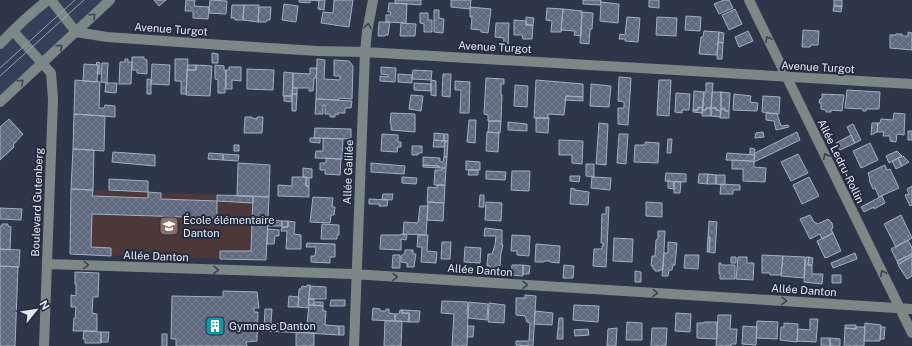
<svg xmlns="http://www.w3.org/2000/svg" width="912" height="346" font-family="'Public Sans',sans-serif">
  <defs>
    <pattern id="building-cross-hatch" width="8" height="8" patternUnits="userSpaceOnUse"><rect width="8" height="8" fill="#606a7f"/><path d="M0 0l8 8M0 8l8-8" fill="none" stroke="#767f92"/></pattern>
  </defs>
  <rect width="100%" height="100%" fill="#2d3749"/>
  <path fill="#354058" d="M49 0H109L0 98V45Z"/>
  <path fill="#4d3839" d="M71 189 269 197 266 260 70 254Z"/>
  <path fill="url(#building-cross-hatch)" stroke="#a3aec5" d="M154 0H166L159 6Z
    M186 0H195L194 6 209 7 208 19 193 18V11H185Z
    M210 0 227 1 226 14 209 13Z
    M299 0H319V1L310 0V3L299 2Z
    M319 0H325L324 10 318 9Z
    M334 0H353L349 27 321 23 323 12 333 13Z
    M395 0H421V5L395 3Z
    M451 0H471L470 9 451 7Z
    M583 0H601L600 5 583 4Z
    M649 0H659V8L649 7Z
    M724 0H729L733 8 719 14 714 4Z
    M834 0H842V6H834Z
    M601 2 619 4 618 23 600 21Z
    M389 3 407 4 406 23 386 22V15H390L391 12H388Z
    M284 4 298 6 296 22 282 20Z
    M232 5H244L243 20H235V18H231Z
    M244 5H259L258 22 243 20Z
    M834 6H842L841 12 833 11Z
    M259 7H271L270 20H267L266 22H258Z
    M470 7 491 9 488 33 481 32V30L471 29 472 17H470Z
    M547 8 563 9 561 32H551L552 21 546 20Z
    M563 9 582 11 581 36 574 35 575 31 561 30Z
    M735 9 742 24 729 30 722 15Z
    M434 10H439V18L444 19 443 33 434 32Z
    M582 12 593 13 592 29H590L589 44 580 43Z
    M420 13H428V20H432V32H424V24L420 23Z
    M686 16 701 17 700 31 685 30Z
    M526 17 534 18 533 25H526Z
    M627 17 640 18 638 42 625 41V39H619L620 34 625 35Z
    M657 17 677 18 676 36 656 35Z
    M514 20 526 21V25H533L532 39H523L522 35H514Z
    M379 22H390L388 35H385V36H378Z
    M401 23 416 24 415 36H400Z
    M496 23H509L508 47H503L504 38 495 37Z
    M803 30 819 31 818 45H811L810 47H802Z
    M704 31 719 32 717 55 699 54 701 37H703Z
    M748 31 753 41 739 47 735 37Z
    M719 32 724 33 723 43 718 42Z
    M908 32 912 33V50L890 48V35H896V34H902V36H908Z
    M718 42 723 43 722 59H717Z
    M212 53 218 54V63H212Z
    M132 57H144V59L147 60V74L137 73V70H132Z
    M125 59H128V62H132L131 84H119L120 62H125Z
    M175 59H188L186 94H181V81H175Z
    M317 59 325 60 324 79 340 80V76H334V60L349 61 353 66 352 99 339 98V100L316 99Z
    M97 62 100 63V74H98V65H96Z
    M102 63H108L107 83 101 82Z
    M84 64 98 65 97 82 83 81Z
    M152 64 170 65 169 85 151 84Z
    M188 65H196V70H187Z
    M196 65 212 66 210 96 186 95 187 70H196Z
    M215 65 224 66V70H226L225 93H218V80L215 79Z
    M229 67H241V81L232 80V89H226V70H229Z
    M381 67 396 68 395 82 380 81V76L388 77V75L381 74Z
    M310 68H317L316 78H314L313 91H309V88H293V73L310 74Z
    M247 69 274 70 273 90 247 89Z
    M413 70 432 71 431 80 412 79Z
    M284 72 293 73 292 96H283Z
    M398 74 412 75V83L398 82Z
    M443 74H451L450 97 442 96Z
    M619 77 631 78 628 125 618 124V108H624V102L618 101Z
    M486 78 504 79V84H501V95H502L501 121H488V115L484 114Z
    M147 79 151 80V94H147Z
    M75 80 100 82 99 108H104L105 105 115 106V117L74 114Z
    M431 80 436 81V96L431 95Z
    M536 80 583 84V97L566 96 564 115 548 114V118H534Z
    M659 80H671L669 116 657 115Z
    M455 81 470 82 469 113H460L461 90H455Z
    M106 83H117L116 93 105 92Z
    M414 83 431 84V91L414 90Z
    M706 83H713L711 108H706V110H702L704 92H706Z
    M591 84 611 86 609 107 590 106Z
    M515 85 528 86 527 107 514 106Z
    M293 88H297V94H292Z
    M847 90 880 92 879 109H866V111H863V109L845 108Z
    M694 91 704 92 703 108 698 107V110H693Z
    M712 92H721V111L716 110V108H711Z
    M721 92 730 93 729 111H725V109H721Z
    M676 93 690 94 689 110H682V113L675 112Z
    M292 94H297L296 111H292Z
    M734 94 751 96 750 102 758 103 757 111 733 110Z
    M822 94 844 95 842 111 831 110V112H826V110L821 109V103H819L820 99H822Z
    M411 95 423 96 421 111 409 109Z
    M284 96H292V102L284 101Z
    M566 96 583 97V101L565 100Z
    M763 96 780 97 779 114 762 112Z
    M316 99 352 101 351 108H345V113H338V115L335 114V117H330V114H325V105H323V114H315Z
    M698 107 703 108 702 113 693 112V110H698Z
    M706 108H711V116H702V110H706Z
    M711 108H716V110L721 111 720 117 711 116Z
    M721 109H725V111H729V118H720Z
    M391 113 415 114V132L391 130V123H390Z
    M766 113 777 114 781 126 788 125 789 127 776 130 774 121 766 120Z
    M894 113 905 114 904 135 897 134 896 142 890 141V136H883L884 132H877L878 123H880L881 119 893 120Z
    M74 114 105 116 104 151 73 149Z
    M245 117H252V118L257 119V117H263L262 133H244Z
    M536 118H549L548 133 536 132Z
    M9 119 23 134 13 145 14 147 0 160V127Z
    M469 120H476L475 143 467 142Z
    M489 121H501L500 133 488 132Z
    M508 122 527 124V131L508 130Z
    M599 123 608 124 606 165 596 164Z
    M872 123H878L877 132 871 135Z
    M853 124 861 140 855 143 847 127Z
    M315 128 351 129V139L314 138Z
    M908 131H912V140H908Z
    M487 132 499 133 498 152 486 151Z
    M763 132 764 137 755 138 756 133Z
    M797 132 800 140 754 162 755 153Z
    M434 133 444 134V141L434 140Z
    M382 134 398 135V142H401V147H398L397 152 381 151Z
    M444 134H448V141H444Z
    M619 134H628L626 164 617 163Z
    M851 135 855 143 840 150 836 143Z
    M310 138H320V143L310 142Z
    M323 138 343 139 342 159 315 158 316 151H323Z
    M668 139H672L671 153H667Z
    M434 140 445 141 444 147H433Z
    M559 140 583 141 582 164 572 163V155H559Z
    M445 141H448L447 157H444Z
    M645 142 659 143 658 163 634 162 635 145H645Z
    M870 143 878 160 861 168 853 151Z
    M234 145H239V151H234Z
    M412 146H422V153H418V155H412Z
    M750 148 755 149 754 155 750 154Z
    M73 149 94 150 93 190 71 189Z
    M897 151 902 156 889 163 886 156Z
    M113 152 155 155V166L112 162Z
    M209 153 223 154V160L208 159Z
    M727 153 754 155V162L751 161 726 160Z
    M223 154 239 155 238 161 223 160Z
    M798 154 808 173 791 181 781 162Z
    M903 156 909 162 902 166 898 158Z
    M423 157 440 158V162H443L444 157H447L446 168H439V166L423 165Z
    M326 158 341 159 340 175 325 174V170H320V163H326Z
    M898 158 902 166 896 169 892 161Z
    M732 160 751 161 754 162V167L766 168 765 182 743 181V169H732Z
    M466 161 480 162V170H466Z
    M238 163 270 165 269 197 237 196Z
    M371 163 405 166 404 174 371 172Z
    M586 164H594V177L586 176Z
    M423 165 439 166V168L423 167Z
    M885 165 887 170 890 169 899 188 879 197 875 188 873 189 869 180 870 179 868 173Z
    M303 168 312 169V178L303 177Z
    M442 168H446L445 185H434L435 170H442Z
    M469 170H478V175H468Z
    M486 171 506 172 505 180 486 179Z
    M512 171H530L529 191 511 190Z
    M666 173 686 174V182L665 181Z
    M699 174H708L707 184 698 183Z
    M708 174 716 175V184H707Z
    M716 175H725V185L716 184Z
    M570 176H580L579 182 570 181Z
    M292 177H306V186H309V197L278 196V185L292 186Z
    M306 177 309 178V186H306Z
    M402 177 417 178 416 184 402 183Z
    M592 177 611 178 610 190 591 188Z
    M809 177 819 196 802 204 793 185Z
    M109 179 148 181V192L109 190Z
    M668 181 674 182V189L668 188Z
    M674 182H681L680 193H674Z
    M721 184 740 185V190H733V194H720Z
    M437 185H445L444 203 427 202 428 187 437 188Z
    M912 186V205L910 206 905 195 909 194 907 189Z
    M571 188 575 189V190L589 192 588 205 570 204Z
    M71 189 93 190 92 196 148 198V192L161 193V199L217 201V218L92 214 91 247 111 248V256L70 254Z
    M383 194H393L392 200 382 199Z
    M217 195 253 196V203L217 201Z
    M480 195H484V207H479Z
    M253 196 269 197 266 260 220 259V251H251Z
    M882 196 885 203 874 209V207L864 212 861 207Z
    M313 197 333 198 332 207H335L334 215H331L330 223 310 222Z
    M369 199 388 200 387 206H379V204H369Z
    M428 202 444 203 443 221 427 220Z
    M486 202 502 203 501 221 485 220Z
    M646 202 662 203V217L646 216Z
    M420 206H428L426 235 403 234 404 222 418 223Z
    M606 207H609L606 267 593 266 594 249H602V246H603V243H601L602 214H606Z
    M0 208 22 209 21 220 0 219Z
    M810 215 814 222 818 224 828 219 832 223 833 228 831 229 833 233 822 239 820 234 810 239 800 219Z
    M901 215 912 238 896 247 884 224Z
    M268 220 282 221V226H268Z
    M282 221H288V227H282Z
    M288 221 295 222 294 234 301 235V249H286L287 231H281L282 227H288Z
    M709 221 717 222 715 253 709 252 710 237H708Z
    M2 224H8V226L11 227 10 250 0 249V226H2Z
    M322 224 339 225V235H337V239H321Z
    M485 228 502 230V245H503L501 253 500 266H497L496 271H490V266H487L488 254H492L495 245 496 236H484Z
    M268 229 279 230V236H275L274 244H267Z
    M658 231H665L663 270H660V271H655V269H653V266H651L652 256H655L656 240 658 239Z
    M833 233 841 251 828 257 825 258 817 241Z
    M401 234 407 235 406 240 401 239V250L380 249 381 235H401Z
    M418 235H428L427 251 437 252 436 263 421 262 422 247H417Z
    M512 235 530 236 529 256 517 255V251H511Z
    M708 237H710L709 252H707Z
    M614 238 633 239 632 262 613 261Z
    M908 240 912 248V254L897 261 891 249Z
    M442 242H451L450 259H441Z
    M668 242 677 243 675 265H673L672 270H669L668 276H662L664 253H668Z
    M307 243 335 244V257H330V263L311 262V256H315L316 247H306Z
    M536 244 560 246 559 263 550 262V261H544V262H535Z
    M465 247 481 248 480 263 464 262Z
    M0 249 20 250 19 267 0 266Z
    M405 250H413V254H416L414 267H407V263L401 262V256L405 253Z
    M855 253 857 259 833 268 831 263Z
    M912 254V256L898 264 897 261Z
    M393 255H400V268H392Z
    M685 255H699L698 269 684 268Z
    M762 255 783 256 781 275H770V273H762Z
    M783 256 805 257 804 278 781 276Z
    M912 256V276L907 279 898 265Z
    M731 257H736V263H731Z
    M738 257H747V263H754L753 280 736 279Z
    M806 257H809L808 265H812V274H823L822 284 804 282Z
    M809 257 813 258 812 265H808Z
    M719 263H721V265H735V279H720V274H719Z
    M512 265H523V276L511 275Z
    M523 265 530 266 529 274H523Z
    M564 265 574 266 573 278H563Z
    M0 266 18 267 15 346H0Z
    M635 271 641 272V282H635Z
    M75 272 99 273 98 297H93L92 313 97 314V331H73L74 318 75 319 76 307H71V295L76 296V284H75Z
    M832 275H841V283H832Z
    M307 285H310L308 308 298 307 299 289H301L302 286 307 287Z
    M310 286 326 287V299H309Z
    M223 291 257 292 259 308H254V312H258L257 341 246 342 247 346H176V339H171L172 296 223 297Z
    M525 295 536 296 533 346 516 345V341H529L530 323 527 322 525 316 516 315V298H525Z
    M289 296 299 297 298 307H288Z
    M309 299H314V305H309Z
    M331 300H345V306H330Z
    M442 301 468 302 467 314H468L467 346H452L454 314 441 313Z
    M314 302H323V306L314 305Z
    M469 302 488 304 487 320 468 318Z
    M489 303 505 305 504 323 488 322Z
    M309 305 323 306V311H326L325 325 339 326V335L306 333Z
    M574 305 599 306 598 322 573 320Z
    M373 308 380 309V311H386V309H389V313L395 314V321L372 320Z
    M265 309H272L271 323 307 325 306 333 264 331Z
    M400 310H402V313H409V322L395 321V314H399Z
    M402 310 420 311 419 322H409V313H402Z
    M535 311 553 313 552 325 534 324Z
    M676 313 691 314 690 332 675 331Z
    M718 315H731L730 329H737L736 344H731V346H716Z
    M559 318H563V339H557Z
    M810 319H818L816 342 797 341 798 329 810 330Z
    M385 321H402L401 346H384Z
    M757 321 778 322 777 339 756 338Z
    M627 322 642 323V340H626Z
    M704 322H717V339L697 338V323H704Z
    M784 323 798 324 797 342 780 340 781 327H784Z
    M865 323 881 325 880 341H864Z
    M845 325H856V329L845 328Z
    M339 326H344V335H339Z
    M468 326H474L473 337H467Z
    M743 326 757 327 756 345 742 344Z
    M856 327H865L864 346H844L845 328 856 329Z
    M881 327H885L884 339H880Z
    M617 328 616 346H607L608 329Z
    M652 328H667L666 346H651Z
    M588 329 589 335 575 336 574 330Z
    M84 331 101 332V343H85V339H83Z
    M101 332H109L108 342H101Z
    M296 332 314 333V346H296Z
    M162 334H167V346H162Z
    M821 338H830V346H821Z
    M830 338 840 339V346H830Z"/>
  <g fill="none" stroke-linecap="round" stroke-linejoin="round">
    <path stroke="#7b8886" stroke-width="10" d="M51 0 76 32
      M749 0 912 333
      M13 31 51 73 53 99 44 346
      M76 32 107 37 223 45 318 51 365 52 912 84
      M0 44C15 28 31 13 48 0
      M0 102 110 0
      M47 264 352 274 912 309
      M354 346 365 52 367 32 373 0"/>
    <path stroke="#99a1b0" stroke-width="1" d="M0 68 75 0
      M0 76 84 0"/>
  </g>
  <defs><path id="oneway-chevron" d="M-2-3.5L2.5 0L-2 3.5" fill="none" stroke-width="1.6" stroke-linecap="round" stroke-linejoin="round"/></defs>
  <g stroke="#3a4351">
    <use href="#oneway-chevron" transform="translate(93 16) rotate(-44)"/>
    <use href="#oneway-chevron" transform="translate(368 26) rotate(-81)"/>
    <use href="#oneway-chevron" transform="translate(768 39) rotate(-116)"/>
    <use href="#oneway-chevron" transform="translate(60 47) rotate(-43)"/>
    <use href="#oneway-chevron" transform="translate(21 82) rotate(-43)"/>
    <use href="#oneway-chevron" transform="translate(826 156) rotate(-116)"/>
    <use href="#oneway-chevron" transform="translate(86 265) rotate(2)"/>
    <use href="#oneway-chevron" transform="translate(216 270) rotate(2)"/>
    <use href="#oneway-chevron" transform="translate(883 273) rotate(-116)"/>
    <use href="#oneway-chevron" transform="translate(395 277) rotate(4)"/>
    <use href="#oneway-chevron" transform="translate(525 285) rotate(4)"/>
    <use href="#oneway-chevron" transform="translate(655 293) rotate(4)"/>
    <use href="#oneway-chevron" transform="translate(784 301) rotate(4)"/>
  </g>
  <defs>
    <symbol id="school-square" viewBox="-11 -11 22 22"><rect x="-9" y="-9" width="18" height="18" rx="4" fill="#8d6e63" stroke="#242c3f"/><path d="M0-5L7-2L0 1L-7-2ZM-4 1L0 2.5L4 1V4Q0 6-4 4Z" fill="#fff"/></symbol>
    <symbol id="building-square" viewBox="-11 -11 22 22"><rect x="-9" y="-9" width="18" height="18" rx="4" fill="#0f9aa8" stroke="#242c3f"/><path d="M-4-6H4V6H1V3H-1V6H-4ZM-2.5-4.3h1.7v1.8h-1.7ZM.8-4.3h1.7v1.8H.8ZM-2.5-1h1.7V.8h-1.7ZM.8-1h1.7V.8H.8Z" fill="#fff"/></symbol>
  </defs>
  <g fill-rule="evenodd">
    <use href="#school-square" x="158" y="215" width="22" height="22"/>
    <use href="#building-square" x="204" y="315" width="22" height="22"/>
  </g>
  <g text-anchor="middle" stroke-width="4" stroke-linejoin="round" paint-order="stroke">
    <g font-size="11" fill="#e2e9f5" stroke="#242c3f">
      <text transform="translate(171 29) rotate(4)" y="4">Avenue Turgot</text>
      <text transform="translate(495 47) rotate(3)" y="4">Avenue Turgot</text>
      <text transform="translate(818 67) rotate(3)" y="4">Avenue Turgot</text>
      <text transform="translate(841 161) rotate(64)" y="4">Allée Ledru-Rollin</text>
      <text transform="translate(348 172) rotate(-88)" y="4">Allée Galilée</text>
      <text transform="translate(37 202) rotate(-88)" y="4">Boulevard Gutenberg</text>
      <text transform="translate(156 256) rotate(2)" y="4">Allée Danton</text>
      <text transform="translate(480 270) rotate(4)" y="4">Allée Danton</text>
      <text transform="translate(804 290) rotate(4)" y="4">Allée Danton</text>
    </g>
    <g font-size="11" fill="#e2e9f5" stroke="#242c3f" text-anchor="start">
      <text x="183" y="224">École élémentaire<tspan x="183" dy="13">Danton</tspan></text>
      <text x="229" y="330">Gymnase Danton</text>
    </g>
  </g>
  <g transform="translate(36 310) rotate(60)" stroke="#242c3f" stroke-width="3" paint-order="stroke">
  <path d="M0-3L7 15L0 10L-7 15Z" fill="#e2e9f5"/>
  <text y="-6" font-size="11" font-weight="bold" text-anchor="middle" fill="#e2e9f5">N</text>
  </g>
</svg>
